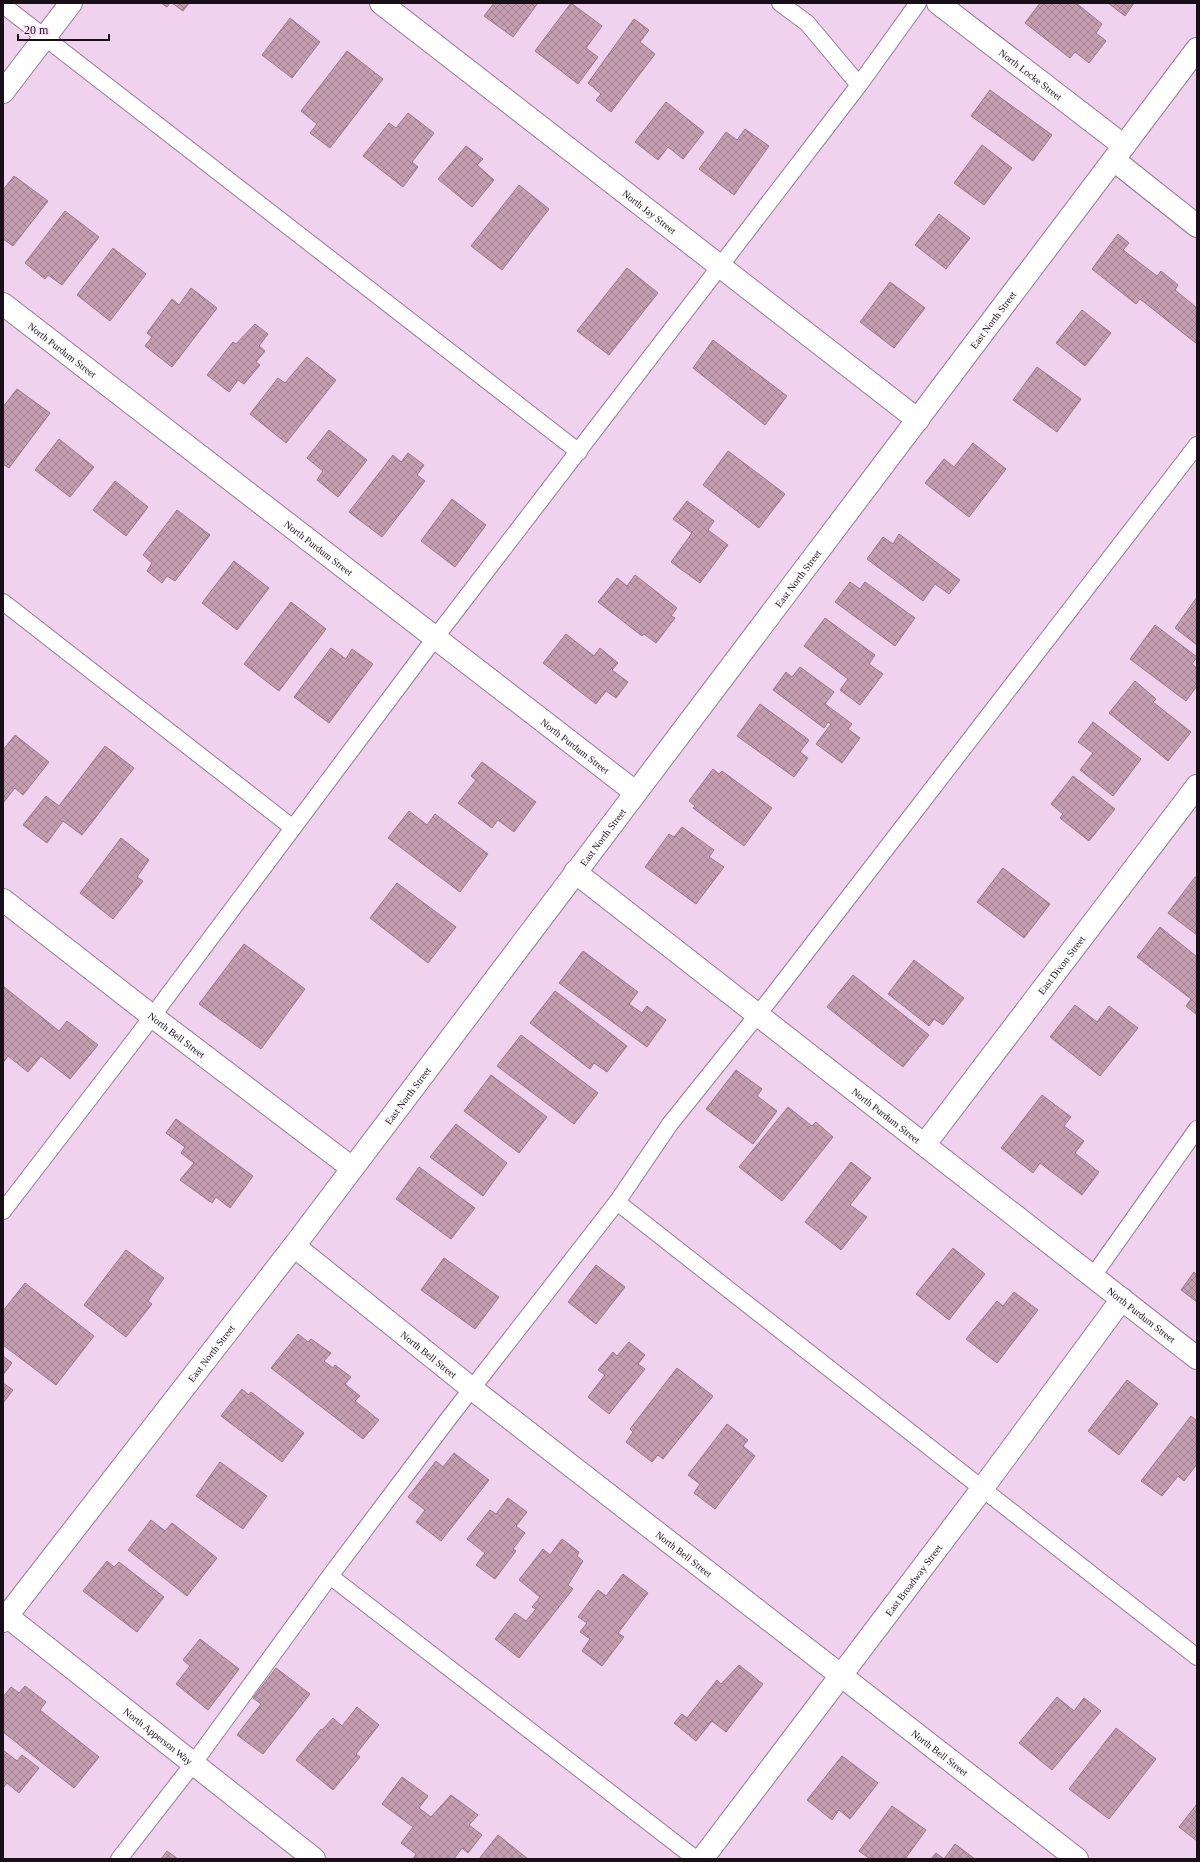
<svg xmlns="http://www.w3.org/2000/svg" width="1200" height="1862" font-family="Georgia,serif">
  <defs>
    <pattern id="building-cross-hatch" width="8" height="8" patternUnits="userSpaceOnUse"><rect width="8" height="8" fill="#c59fb1"/><path d="M0 0l8 8M0 8l8-8" fill="none" stroke="#9f808f"/></pattern>
  </defs>
  <rect width="100%" height="100%" fill="#f0d2ef"/>
  <path fill="url(#building-cross-hatch)" stroke="#9a7688" d="M161 3H170L167 7Z
    M172 3H189L183 11Z
    M494 3H538L513 37 484 16Z
    M571 3 602 26 586 48 598 57 578 84 535 51Z
    M1040 3H1076L1102 24 1096 33 1106 41 1089 63 1075 52 1070 58 1025 23Z
    M1108 3H1134L1125 16Z
    M290 18 320 42 292 78 262 55Z
    M634 19 649 30 640 42 655 54 611 112 596 100 601 94 588 83Z
    M347 51 383 79 330 148 310 133 317 124 301 111Z
    M990 90 1052 135 1033 161 971 116Z
    M666 102 704 132 683 159 668 147 658 160 635 142Z
    M408 113 434 133 412 162 418 167 403 187 363 156 389 123 396 128Z
    M745 129 769 146 734 195 699 169 726 132 737 140Z
    M982 145 1012 168 984 205 954 183Z
    M466 146 483 159 477 165 494 180 472 207 438 179Z
    M14 176 48 201 13 246 3 239V190Z
    M519 185 549 209 502 270 471 246Z
    M65 211 99 237 62 285 48 275 45 279 25 263Z
    M939 214 970 238 946 269 915 245Z
    M1118 234 1129 243 1123 250 1157 276 1161 271 1178 285 1175 290 1197 308V344L1140 299 1136 304 1092 269Z
    M113 248 146 274 110 321 77 295Z
    M627 268 658 293 609 355 577 331Z
    M890 282 925 308 894 348 860 322Z
    M191 288 217 308 172 367 145 346 152 337 147 333 172 299 179 305Z
    M1082 310 1111 333 1085 366 1056 343Z
    M255 324 268 334 259 346 265 351 256 362 260 365 244 384 238 380 229 392 207 375 233 342 236 344Z
    M713 340 787 396 765 425 693 368Z
    M307 357 336 380 286 443 250 414 278 378 285 383Z
    M1037 367 1081 399 1057 432 1013 400Z
    M17 389 50 413 9 468 3 464V407Z
    M329 430 367 460 338 497 317 480 323 471 307 458Z
    M59 439 94 467 70 497 35 470Z
    M973 443 1006 469 969 517 925 483 944 459 954 467Z
    M728 451 785 494 759 528 703 485Z
    M408 453 424 465 417 475 425 481 382 537 349 512 393 455 401 462Z
    M115 481 148 507 126 536 93 510Z
    M452 499 486 525 455 567 421 541Z
    M687 501 714 521 708 530 728 545 700 583 671 562 692 533 673 519Z
    M177 510 210 535 175 581 167 576 162 583 147 571 152 563 143 555Z
    M899 534 960 580 949 594 935 584 923 601 867 559 883 537 893 544Z
    M234 561 269 588 237 630 202 603Z
    M635 575 677 608 671 616 675 618 656 643 644 634 642 636 598 602 617 578 627 586Z
    M850 582 860 589 865 582 915 618 895 646 835 602Z
    M1197 597V645L1175 628Z
    M291 602 326 629 279 691 244 664Z
    M825 618 875 655 869 664 883 674 860 705 840 690 848 679 804 646Z
    M1155 625 1197 657 1192 664 1197 668V686L1186 701 1130 659Z
    M566 634 594 656 600 648 618 663 612 670 628 682 616 698 606 691 596 704 543 663Z
    M331 648 346 659 352 649 373 664 329 723 294 697Z
    M800 667 834 692 825 704 852 724 848 729 860 738 842 763 816 744 831 724 828 722 824 728 773 690 786 672 792 677Z
    M1135 681 1156 699 1153 702 1191 732 1168 761 1109 713Z
    M760 704 809 740 800 752 808 758 794 777 737 736Z
    M1093 722 1141 759 1113 796 1080 770 1093 753 1078 742Z
    M15 735 49 762 23 795 15 788 3 803V750Z
    M105 746 134 768 82 835 63 821 47 843 23 825 46 796 59 806Z
    M482 762 536 802 514 832 498 820 492 828 458 803 476 780 471 776Z
    M713 769 719 774 722 771 772 808 744 846 693 808 695 806 689 801Z
    M1073 776 1115 809 1089 841 1060 818 1063 814 1051 804Z
    M409 811 427 825 435 814 488 854 460 892 388 838Z
    M682 827 714 850 709 857 724 867 696 904 645 867 669 834 674 837Z
    M121 838 149 860 137 877 143 881 113 919 80 893Z
    M1003 868 1050 904 1024 938 977 902Z
    M1195 877 1197 878V935L1168 913Z
    M397 883 456 927 428 963 370 918Z
    M1160 927 1197 957V1015L1186 1006 1191 999 1137 957Z
    M244 944 305 989 261 1049 199 1004Z
    M583 951 638 992 629 1004 642 1013 647 1006 666 1020 647 1047 559 983Z
    M914 960 964 998 943 1025 934 1019 929 1026 888 994Z
    M853 975 929 1035 903 1067 827 1007Z
    M3 986 59 1031 67 1021 98 1045 70 1079 41 1056 28 1072 8 1056 3 1063Z
    M555 991 627 1046 607 1072 594 1063 590 1069 530 1023Z
    M1075 1005 1097 1022 1109 1006 1138 1028 1100 1076 1050 1037Z
    M521 1035 598 1093 574 1124 497 1066Z
    M736 1070 762 1089 757 1096 777 1111 753 1144 706 1109Z
    M491 1075 547 1117 519 1153 464 1111Z
    M1042 1095 1071 1117 1064 1126 1084 1141 1075 1153 1099 1172 1082 1195 1040 1163 1033 1173 1001 1148Z
    M788 1107 812 1126 816 1122 833 1137 782 1201 739 1167Z
    M176 1119 253 1176 230 1208 216 1197 212 1203 180 1180 194 1163 181 1153 185 1147 166 1133Z
    M456 1124 507 1163 483 1196 430 1157Z
    M851 1162 871 1178 850 1205 867 1217 841 1250 805 1222Z
    M419 1167 475 1208 451 1239 396 1199Z
    M953 1248 985 1274 949 1320 916 1294Z
    M126 1250 164 1278 148 1301 152 1304 126 1337 84 1305Z
    M444 1258 499 1297 475 1329 421 1290Z
    M596 1265 625 1287 596 1324 568 1302Z
    M1194 1272 1197 1275V1302L1181 1290Z
    M25 1283 94 1336 56 1385 3 1345V1311Z
    M1014 1292 1038 1310 997 1363 966 1339 997 1301 1003 1306Z
    M298 1334 308 1342 311 1339 331 1353 324 1361 333 1368 335 1365 351 1377 345 1384 360 1396 355 1401 379 1420 363 1439 271 1368Z
    M629 1342 645 1355 638 1364 645 1369 609 1414 588 1397 605 1375 598 1370 613 1352 617 1356Z
    M3 1356 12 1363 3 1375Z
    M677 1368 713 1396 663 1459 658 1455 652 1462 626 1442 633 1432 630 1429Z
    M1127 1380 1158 1404 1119 1455 1088 1431Z
    M3 1383 13 1390 3 1403Z
    M242 1389 249 1395 251 1392 304 1433 282 1462 221 1416Z
    M1191 1416 1197 1421V1464L1184 1481 1178 1476 1162 1496 1141 1481Z
    M727 1424 748 1440 743 1446 755 1456 715 1509 694 1493 700 1484 688 1475Z
    M454 1453 489 1480 441 1541 416 1522 425 1510 408 1497 436 1461 443 1467Z
    M220 1462 267 1496 243 1529 196 1496Z
    M508 1498 527 1512 516 1526 525 1533 513 1549 516 1551 495 1579 476 1565 485 1553 467 1539 490 1510 496 1514Z
    M151 1520 165 1531 172 1523 217 1558 187 1596 128 1550Z
    M562 1539 579 1552 577 1556 583 1561 568 1585 573 1589 519 1658 495 1639 515 1613 526 1621 536 1609 532 1607 540 1597 519 1580 543 1549 550 1555Z
    M107 1561 114 1567 119 1562 164 1597 137 1632 83 1591Z
    M623 1574 648 1593 618 1633 624 1637 602 1666 582 1651 590 1639 580 1632 587 1623 578 1617 598 1590 606 1596Z
    M200 1639 239 1669 208 1710 176 1684 190 1666 183 1660Z
    M739 1665 763 1684 726 1732 712 1721 696 1741 674 1723 682 1714 687 1718 717 1680 721 1684Z
    M276 1668 310 1694 263 1754 237 1735 261 1704 253 1698Z
    M25 1686 46 1702 40 1710 99 1757 74 1788 3 1732V1697L11 1687 19 1693Z
    M1057 1697 1074 1711 1084 1698 1101 1711 1052 1770 1019 1743Z
    M357 1707 379 1725 356 1754 360 1757 333 1790 296 1760 321 1729 322 1730 333 1718 342 1726Z
    M1116 1728 1156 1759 1109 1819 1069 1789Z
    M3 1750 17 1761 22 1755 39 1768 19 1793 7 1783 3 1788Z
    M842 1756 878 1783 850 1819 839 1810 832 1820 807 1800Z
    M402 1777 428 1796 419 1808 431 1817 451 1795 478 1815 469 1825 482 1835 468 1853 462 1848 454 1859H413L416 1854 401 1843 413 1827 382 1804Z
    M1197 1804V1841L1179 1827Z
    M892 1806 926 1830 905 1859H870L859 1851Z
    M498 1835 528 1859H479Z
    M955 1844 975 1859H944Z
    M167 1851 178 1859H161Z
    M936 1853 944 1859H931Z"/>
  <g fill="none" stroke-linecap="round" stroke-linejoin="round">
    <defs>
      <path id="service" d="M780 3 807 23 859 85
        M3 5 579 452
        M3 602 293 828
        M617 1202 1197 1657
        M3 1211 136 1038 435 638 859 85 918 3
        M1093 1276 1197 1129
        M330 1576 696 1859
        M119 1859 193 1764 330 1576 449 1418 617 1202 670 1124 771 998 1197 445"/>
      <g id="minor">
        <path id="s1" d="M381 3 918 420"/>
        <path d="M3 92 71 3"/>
        <path id="s2" d="M3 304 635 792"/>
        <path id="s3" d="M575 872 1197 1358"/>
        <path id="s4" d="M3 900 152 1016 352 1168"/>
        <path id="s5" d="M925 1144 1197 786"/>
        <path id="s6" d="M294 1246 471 1388 1077 1859"/>
        <path id="s7" d="M702 1859 982 1489 1122 1299"/>
      </g>
      <g id="tertiary">
        <path id="s8" d="M938 3 1124 146"/>
        <path d="M1114 160 1197 226"/>
        <path id="s9" d="M3 1621 294 1246 1197 49"/>
      </g>
      <g id="secondary">
        <path id="s10" d="M3 1613 314 1859"/>
      </g>
    </defs>
    <use href="#service" stroke="#957a94" stroke-width="18"/>
    <use href="#minor" stroke="#957a94" stroke-width="24"/>
    <use href="#tertiary" stroke="#957a94" stroke-width="24"/>
    <use href="#secondary" stroke="#957a94" stroke-width="24"/>
    <use href="#service" stroke="#fff" stroke-width="16"/>
    <use href="#minor" stroke="#fff" stroke-width="22"/>
    <use href="#tertiary" stroke="#fff" stroke-width="22"/>
    <use href="#secondary" stroke="#fff" stroke-width="22"/>
  </g>
  <g text-anchor="middle" stroke-width="3" stroke-linejoin="round" paint-order="stroke">
    <g font-size="10" fill="#190f19" stroke="#fedffc">
      <text dy="4" stroke="none"><textPath href="#s8" startOffset="117">North Locke Street</textPath></text>
      <text dy="4" stroke="none"><textPath href="#s1" startOffset="340">North Jay Street</textPath></text>
      <text dy="4" stroke="none"><textPath href="#s9" startOffset="1635">East North Street</textPath></text>
      <text dy="4" stroke="none"><textPath href="#s2" startOffset="75">North Purdum Street</textPath></text>
      <text dy="4" stroke="none"><textPath href="#s2" startOffset="399">North Purdum Street</textPath></text>
      <text dy="4" stroke="none"><textPath href="#s9" startOffset="1311">East North Street</textPath></text>
      <text dy="4" stroke="none"><textPath href="#s2" startOffset="723">North Purdum Street</textPath></text>
      <text dy="4" stroke="none"><textPath href="#s9" startOffset="987">East North Street</textPath></text>
      <text dy="4" stroke="none"><textPath href="#s5" startOffset="225">East Dixon Street</textPath></text>
      <text dy="4" stroke="none"><textPath href="#s4" startOffset="220">North Bell Street</textPath></text>
      <text dy="4" stroke="none"><textPath href="#s9" startOffset="663">East North Street</textPath></text>
      <text dy="4" stroke="none"><textPath href="#s3" startOffset="395">North Purdum Street</textPath></text>
      <text dy="4" stroke="none"><textPath href="#s3" startOffset="719">North Purdum Street</textPath></text>
      <text dy="4" stroke="none"><textPath href="#s9" startOffset="339">East North Street</textPath></text>
      <text dy="4" stroke="none"><textPath href="#s6" startOffset="173">North Bell Street</textPath></text>
      <text dy="4" stroke="none"><textPath href="#s6" startOffset="497">North Bell Street</textPath></text>
      <text dy="4" stroke="none"><textPath href="#s7" startOffset="350">East Broadway Street</textPath></text>
      <text dy="4" stroke="none"><textPath href="#s10" startOffset="198">North Apperson Way</textPath></text>
      <text dy="4" stroke="none"><textPath href="#s6" startOffset="821">North Bell Street</textPath></text>
    </g>
  </g>
  <rect width="1200" height="1862" fill="none" stroke="#190f19" stroke-width="8"/>
  <path d="M18 34v6h91v-6" fill="none" stroke="#190f19" stroke-width="2"/>
  <text x="24" y="34" font-size="12" fill="#190f19" stroke="#fedffc" stroke-width="3" paint-order="stroke">20 m</text>
</svg>
